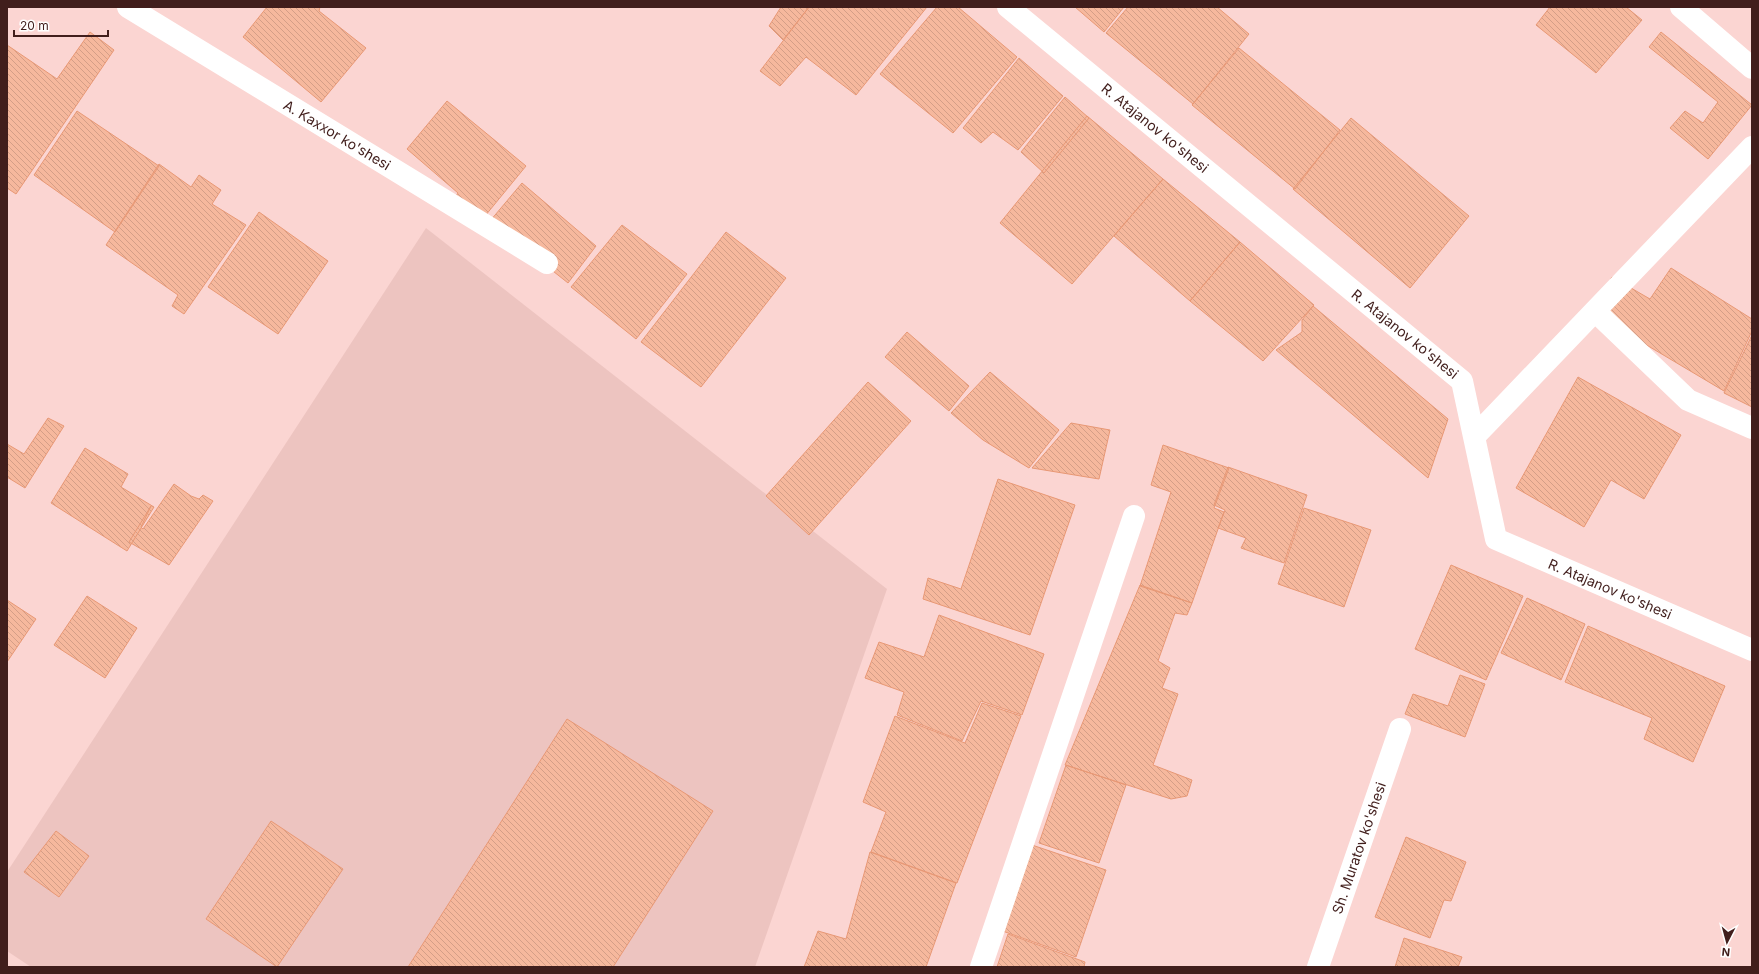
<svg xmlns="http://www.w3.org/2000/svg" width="1759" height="974" font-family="Inter,sans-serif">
  <defs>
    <pattern id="building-back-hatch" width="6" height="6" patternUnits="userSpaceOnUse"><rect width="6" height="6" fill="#f6b89d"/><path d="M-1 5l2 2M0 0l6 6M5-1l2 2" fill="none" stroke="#d49e87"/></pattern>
  </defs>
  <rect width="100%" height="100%" fill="#fbd5d2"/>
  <path fill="#edc4c0" d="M426 228 887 589 755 967H31L7 951V872Z"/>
  <path fill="url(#building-back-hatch)" stroke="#e89875" d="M267 7H320L319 11 366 48 321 102 243 37Z
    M781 7H809L783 40 769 26Z
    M809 7H927L856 95 806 57 780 86 760 71Z
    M937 7H958L1017 57 953 133 880 74Z
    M1075 7H1124L1104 32Z
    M1128 7H1217L1249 34 1193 104 1106 33Z
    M1550 7H1626L1642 20 1596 73 1536 25Z
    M90 32 114 50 16 194 7 188V45L57 79Z
    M1661 32 1752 105 1708 159 1670 128 1685 111 1703 123 1718 102 1649 47Z
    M1239 48 1340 130 1295 189 1192 105Z
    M1019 58 1063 96 1018 150 993 132 981 143 963 128Z
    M1065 97 1089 118 1044 173 1021 152Z
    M447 101 526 166 485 216 449 207 458 193 407 149Z
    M77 111 159 166 115 232 34 175Z
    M1087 116 1163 179 1072 284 1000 223Z
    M1351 118 1469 216 1410 288 1293 189Z
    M159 164 191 187 199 175 221 190 212 204 246 225 184 314 172 306 178 295 106 245Z
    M1163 179 1240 242 1190 301 1114 236Z
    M522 183 596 246 568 283 490 221Z
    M259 212 328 261 278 334 208 287Z
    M622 225 687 274 636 339 571 287Z
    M726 232 786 278 701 387 641 342Z
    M1240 242 1314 305 1263 361 1190 301Z
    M1671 268 1752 319V331L1724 391 1591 312 1612 277 1650 299Z
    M1313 306 1448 419 1428 478 1276 350 1302 332V320Z
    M907 332 969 386 949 411 885 357Z
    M1752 335V407L1724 393Z
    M990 372 1059 430 1029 468 983 440 951 413Z
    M1578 377 1681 435 1644 499 1611 480 1584 527 1516 488Z
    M868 382 911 421 809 535 766 496Z
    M48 418 64 426 25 488 7 477V444L24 454Z
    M1071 423 1110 430 1099 479 1032 468Z
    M1163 445 1229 468 1214 508 1224 512 1192 603 1140 586 1171 492 1151 485Z
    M85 448 128 474 121 487 154 507 127 551 51 503Z
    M1228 467 1307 495 1284 563 1241 548 1246 538 1218 528 1225 510 1214 505Z
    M998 479 1075 505 1030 635 923 599 928 578 961 589Z
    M174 484 191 496 199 499 203 495 213 501 169 565 129 542 151 506 141 527 143 529Z
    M1304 508 1371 530 1344 607 1278 584Z
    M1451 565 1523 596 1486 680 1415 649Z
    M1140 585 1192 603 1187 615 1175 613 1158 661 1170 668 1162 688 1178 694 1153 765 1192 780 1187 796 1171 799 1065 765Z
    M87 596 137 628 105 678 54 645Z
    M1527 598 1585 624 1561 680 1501 653Z
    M7 600 36 619 7 662Z
    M939 615 1044 654 1022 715 981 701 962 741 897 715 904 692 865 678 879 642 924 657Z
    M1588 626 1725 686 1693 762 1644 739 1652 718 1565 682Z
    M1460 675 1485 684 1465 737 1405 714 1413 694 1448 706Z
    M982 703 1021 716 957 883 871 852 886 812 863 802 895 716 965 743Z
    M567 719 713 811 613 967H408Z
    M1066 765 1126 785 1099 863 1039 843Z
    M271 821 343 869 277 967 206 919Z
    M56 831 89 856 59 897 24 872Z
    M1406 837 1466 862 1451 901 1444 900 1430 938 1375 917Z
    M1026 843 1106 870 1076 957 994 928Z
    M870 852 956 883 926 967H804L818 931 846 939Z
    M1008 934 1085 962 1084 967H997Z
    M1404 938 1462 957 1458 967H1395Z"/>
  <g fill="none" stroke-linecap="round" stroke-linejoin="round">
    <path stroke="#fff" stroke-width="22" d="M128 7 547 263
      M1008 7 1462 381 1496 539 1752 650
      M1681 7 1752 68
      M1595 311 1688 400 1752 428
      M1474 437 1752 147
      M981 967 1134 516
      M1318 967 1400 729"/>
  </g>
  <g text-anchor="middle" stroke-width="3" stroke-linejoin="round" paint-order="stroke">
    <g font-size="14" fill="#411e1c" stroke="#fff">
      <text transform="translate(1155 128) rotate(39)" y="5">R. Atajanov ko'shesi</text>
      <text transform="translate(337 135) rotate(31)" y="5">A. Kaxxor ko'shesi</text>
      <text transform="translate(1405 334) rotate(39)" y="5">R. Atajanov ko'shesi</text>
      <text transform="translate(1610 589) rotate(23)" y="5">R. Atajanov ko'shesi</text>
      <text transform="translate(1359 848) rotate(-71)" y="5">Sh. Muratov ko'shesi</text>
    </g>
  </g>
  <rect width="1759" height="974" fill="none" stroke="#411e1c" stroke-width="16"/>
  <g transform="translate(1727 942) rotate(186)" stroke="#ffffff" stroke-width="3" paint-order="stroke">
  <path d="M0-3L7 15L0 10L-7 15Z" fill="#411e1c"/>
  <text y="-6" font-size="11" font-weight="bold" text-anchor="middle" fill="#411e1c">N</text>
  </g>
  <path d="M14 30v6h94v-6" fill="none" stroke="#411e1c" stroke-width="2"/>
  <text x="20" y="30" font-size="12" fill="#411e1c" stroke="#ffffff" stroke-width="3" paint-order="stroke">20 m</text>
</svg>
